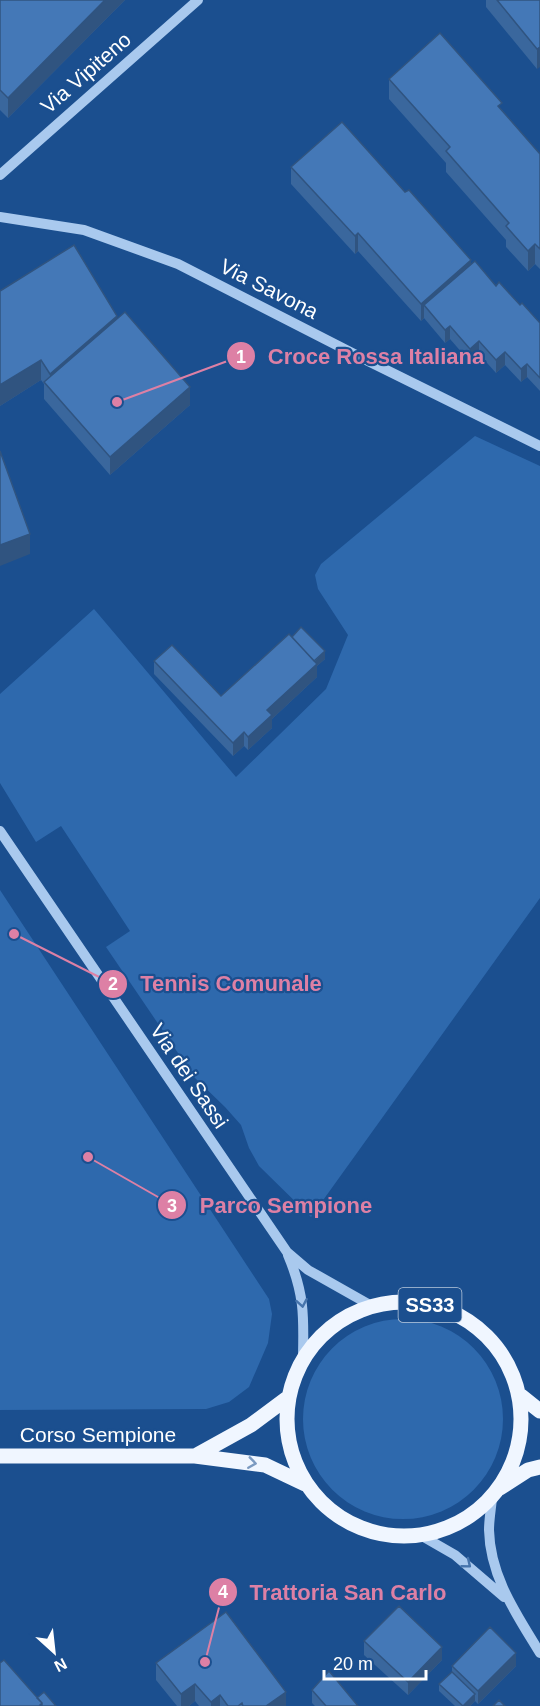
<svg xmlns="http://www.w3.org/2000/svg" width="540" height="1706" font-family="Helvetica,sans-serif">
  <rect width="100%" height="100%" fill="#1b4f8f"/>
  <path fill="#2e69ad" d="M475 436 540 466V898L311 1217 259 1166 249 1148 241 1125 225 1107 195 1078 106 947 130 931 61 826 36 842 0 783V694L94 609 236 777 326 689 348 635 318 589 315 575 321 564Z
    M0 890 269 1299 272 1314 268 1343 249 1387 229 1402 206 1409 0 1410Z
    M303 1419a100 100 0 1 1 200 0a100 100 0 1 1-200 0Z"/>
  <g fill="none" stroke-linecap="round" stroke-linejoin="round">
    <path stroke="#a9c9ee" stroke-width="10" d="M0 175 198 0
      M0 217 84 230 178 264 358 356 540 446
      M0 831 287 1252 308 1270 370 1305
      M288 1255C304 1293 304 1315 303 1355
      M492 1498C491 1509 489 1520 489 1530 490 1577 517 1615 540 1653
      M422 1536 455 1555 504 1597"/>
    <path stroke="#f0f6ff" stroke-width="15" d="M287 1419a117 117 0 1 1 234 0a117 117 0 1 1-234 0Z
      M521 1396 540 1411
      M0 1456H195L265 1465 305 1484
      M195 1456 251 1425 286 1399
      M500 1488 528 1470 540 1467"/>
  </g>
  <path fill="#3a679d" d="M0 0H125L8 118 0 110Z
    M486 0H540L537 69 486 7Z
    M389 79 502 110 540 154V269L535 264 528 271 506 247V240L446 172V163L389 99Z
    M291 167 471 265 540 323V391L527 377 521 382 505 365 496 373 479 354 470 362 450 339 445 343 424 318 421 321 358 251 355 254 291 184Z
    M0 291 117 319 190 405 110 475 44 399V384L41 380 0 406Z
    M292 637 325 659 317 666V677L272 719V728L248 750 244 746 233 756 154 674V661L221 696Z
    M364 1641 442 1660 408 1695 364 1655Z
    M156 1663 286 1706H199L195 1701 189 1706H177L156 1680Z
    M452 1666H516L478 1704 475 1701 470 1706H455L439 1691V1684L452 1672Z
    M312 1690 358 1706H315L312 1703Z"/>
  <path fill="#305480" d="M105 0H125L8 118V98Z
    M540 47V67L537 69V49Z
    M358 233V251L355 254V236Z
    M535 244V264L528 271V251Z
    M471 260V278L424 305V318L421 321V304Z
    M117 316V336L50 389V374Z
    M450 326V339L445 343V330Z
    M479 341V354L470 362V349Z
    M505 352V365L496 373V360Z
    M41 360V380L0 406V385Z
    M527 364V377L521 382V369Z
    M190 387V405L110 475V457Z
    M30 534V554L0 566V545Z
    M325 651V659L317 666V677L272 719V728L248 750V737L267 710Z
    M244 732V746L233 756V743Z
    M442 1647V1660L408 1695V1682Z
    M516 1653V1666L478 1704V1691Z
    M195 1684V1701L189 1706H181V1694Z
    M286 1692V1706H266Z
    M475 1694V1701L470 1706H463Z
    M220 1695V1706H211V1702Z"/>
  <path fill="#4478b7" stroke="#305480" stroke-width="1.5" d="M0 0H105L8 98 0 90Z
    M497 0H540V47L537 49Z
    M440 33 502 103 498 106 540 154V249L535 244 528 251 506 226 509 223 446 151 450 147 389 79Z
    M342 122 405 192 409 190 471 260 421 304 358 233 355 236 291 167Z
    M74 245 117 316 50 374 41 360 0 385V291Z
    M475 261 496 286 499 282 520 305 522 303 540 323V378L527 364 521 369 505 352 496 360 479 341 470 349 450 326 445 330 424 305Z
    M125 312 190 387 110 457 44 382Z
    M0 451 30 534 0 545Z
    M301 627 325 651 314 661 292 637Z
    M289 634 317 664 267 710 272 715 248 737 244 732 233 743 154 661 172 645 221 696Z
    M399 1606 442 1647 408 1682 364 1641Z
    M226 1612 286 1692 266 1706H243L242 1703 238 1706H228L220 1695 211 1702 195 1684 181 1694 156 1663Z
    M490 1627 516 1653 478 1691 452 1666Z
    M4 1660 42 1703 39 1706H0V1663Z
    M329 1671 358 1706H326L312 1690Z
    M452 1672 475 1694 463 1706 439 1684Z
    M44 1692 56 1706H42V1703L37 1698Z
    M499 1700 505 1706H493Z"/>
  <defs><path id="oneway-chevron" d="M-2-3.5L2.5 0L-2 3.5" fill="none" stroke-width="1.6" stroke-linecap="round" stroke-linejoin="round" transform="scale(1.5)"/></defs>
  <g stroke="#4674ac">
    <use href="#oneway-chevron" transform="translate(302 1303) rotate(80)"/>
    <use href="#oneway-chevron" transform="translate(467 1564) rotate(39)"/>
  </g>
  <use stroke="#7b9ac1" href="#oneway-chevron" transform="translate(252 1463) rotate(8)"/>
  <g text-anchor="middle" stroke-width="4.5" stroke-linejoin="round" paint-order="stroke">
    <rect fill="#1b4f8f" stroke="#bbcadd" stroke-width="1.5" x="398.5" y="1288" width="63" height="34" rx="4.5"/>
    <g font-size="20" font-weight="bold" fill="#fff">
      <text x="430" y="1312">SS33</text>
    </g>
    <g font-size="21" fill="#fff" stroke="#1b4f8f">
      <text transform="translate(86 73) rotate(-41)" y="7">Via Vipiteno</text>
      <text transform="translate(269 289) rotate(27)" y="7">Via Savona</text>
      <text transform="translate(189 1076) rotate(56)" y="7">Via dei Sassi</text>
      <text x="98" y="1442">Corso Sempione</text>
    </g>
  </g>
  <path fill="none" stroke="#dd80a5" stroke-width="2" d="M117 402L241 356M14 934L113 984M88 1157L172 1205M205 1662L223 1592"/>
  <g fill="#dd80a5" stroke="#1b4f8f" stroke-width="2">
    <circle cx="117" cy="402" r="6"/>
    <circle cx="14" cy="934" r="6"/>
    <circle cx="88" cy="1157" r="6"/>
    <circle cx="205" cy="1662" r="6"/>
    <circle cx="241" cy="356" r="15"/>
    <circle cx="113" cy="984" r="15"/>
    <circle cx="172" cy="1205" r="15"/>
    <circle cx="223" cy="1592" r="15"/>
  </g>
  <g font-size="18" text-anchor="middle" font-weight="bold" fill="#fff">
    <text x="241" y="363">1</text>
    <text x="113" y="990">2</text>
    <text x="172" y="1212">3</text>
    <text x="223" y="1598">4</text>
  </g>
  <g font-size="22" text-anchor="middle" font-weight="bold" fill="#dd80a5" stroke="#1b4f8f" stroke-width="4.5" stroke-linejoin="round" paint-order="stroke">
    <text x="376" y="364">Croce Rossa Italiana</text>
    <text x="231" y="991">Tennis Comunale</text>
    <text x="286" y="1213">Parco Sempione</text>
    <text x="348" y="1600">Trattoria San Carlo</text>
  </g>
  <g transform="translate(54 1652) rotate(153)" stroke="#1b4f8f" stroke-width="4.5" paint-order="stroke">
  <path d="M0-4.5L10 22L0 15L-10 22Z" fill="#ffffff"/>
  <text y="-9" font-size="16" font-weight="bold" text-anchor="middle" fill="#ffffff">N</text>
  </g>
  <path d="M324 1670v9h102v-9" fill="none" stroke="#ffffff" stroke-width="3"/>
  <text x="333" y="1670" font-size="18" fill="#ffffff" stroke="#1b4f8f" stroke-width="4.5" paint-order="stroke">20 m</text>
</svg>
